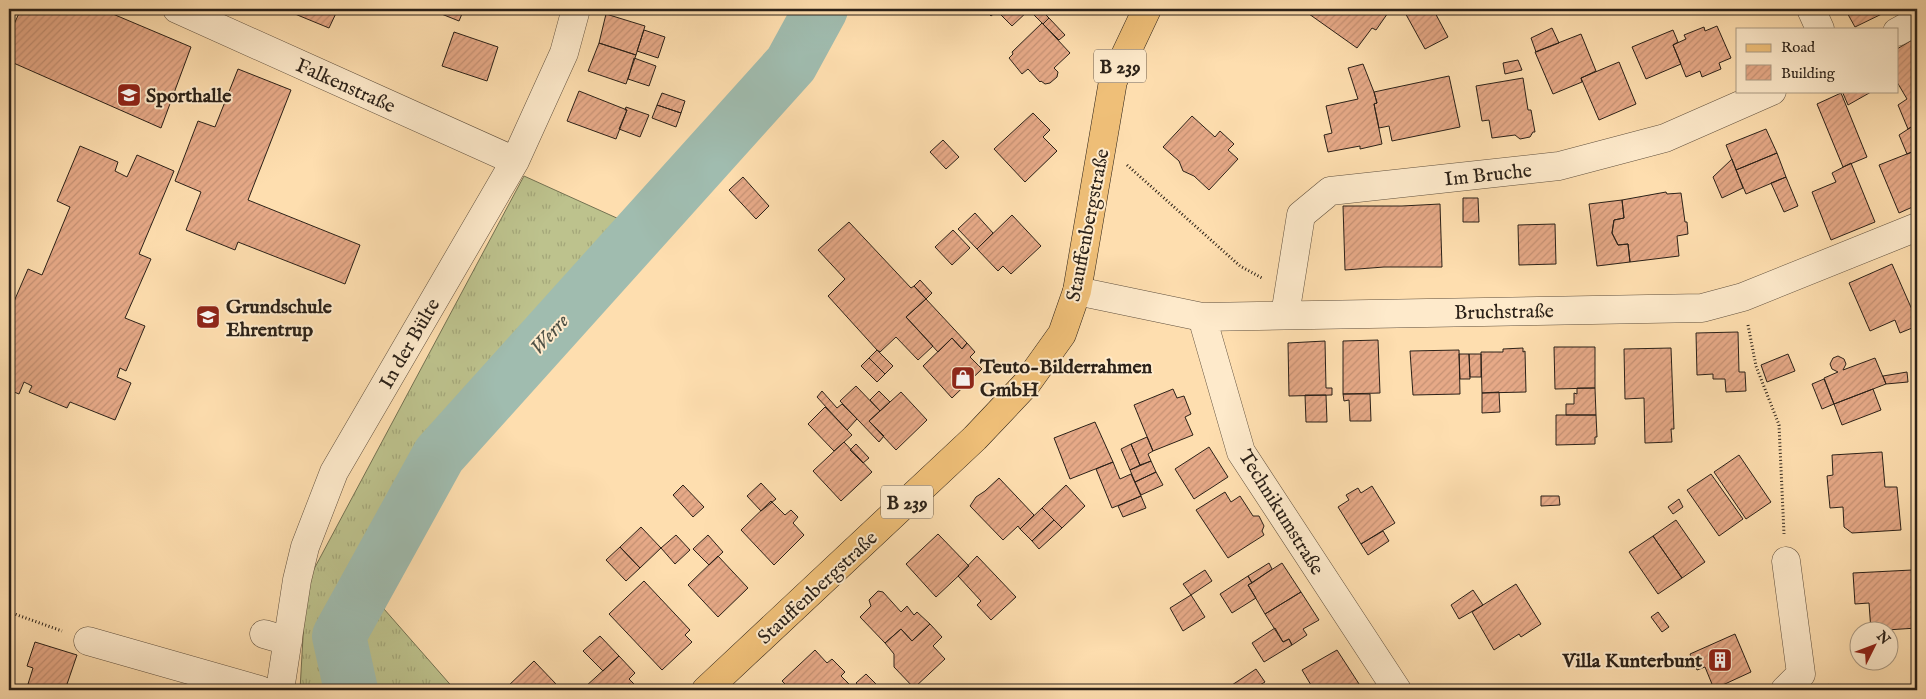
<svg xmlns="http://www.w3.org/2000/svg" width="1926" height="699" font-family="'IM FELL English',serif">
  <defs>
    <pattern id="grass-tufts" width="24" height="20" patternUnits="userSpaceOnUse" patternTransform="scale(1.25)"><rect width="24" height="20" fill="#bdc28d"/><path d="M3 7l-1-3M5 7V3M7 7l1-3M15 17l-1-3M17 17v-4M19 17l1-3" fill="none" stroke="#a3a679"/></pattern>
    <pattern id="building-hatch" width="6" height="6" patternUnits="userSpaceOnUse" patternTransform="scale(1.25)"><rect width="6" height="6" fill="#e6a987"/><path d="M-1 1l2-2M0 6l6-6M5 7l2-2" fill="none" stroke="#c59174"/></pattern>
  </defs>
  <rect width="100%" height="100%" fill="#fedeaf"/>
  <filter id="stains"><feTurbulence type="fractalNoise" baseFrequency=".004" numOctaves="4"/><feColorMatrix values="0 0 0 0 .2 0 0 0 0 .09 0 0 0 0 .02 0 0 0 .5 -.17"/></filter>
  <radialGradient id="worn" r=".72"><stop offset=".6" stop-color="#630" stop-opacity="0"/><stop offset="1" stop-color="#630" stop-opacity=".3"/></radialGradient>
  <path fill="url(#grass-tufts)" stroke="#747252" d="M524 176 641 229 442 456 384 609 455 690H300L306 584Z"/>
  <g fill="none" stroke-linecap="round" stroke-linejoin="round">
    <path stroke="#a0bcaf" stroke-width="54" d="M351 690 339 636 439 455 791 64 821 9"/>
  </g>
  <path fill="url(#building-hatch)" stroke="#2b2118" d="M21 9H101L191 47 161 128 9 61V35Z
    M297 9H338L329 28 295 14Z
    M429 9H464L459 21Z
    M984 9H1040L1049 18 1043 24 1029 10 1012 26 997 11 991 16Z
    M1302 9H1388L1390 10 1376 30 1372 28 1357 48Z
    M1403 9H1433L1448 37 1425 49Z
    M1845 9H1892L1855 27Z
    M606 14 645 26 636 55 599 43Z
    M1049 18 1065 35 1059 40 1043 24Z
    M1042 23 1070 53 1054 68 1058 72 1057 77 1050 83 1045 84 1041 81 1040 82 1028 69 1022 74 1009 58 1013 54 1012 52Z
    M1717 26 1731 58 1719 63 1721 69 1702 77 1700 71 1686 77 1673 45 1686 39 1684 35 1704 27 1705 31Z
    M1552 28 1559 43 1536 52 1531 38Z
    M644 30 665 37 658 58 637 51Z
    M1673 30 1678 42 1673 45 1681 64 1646 79 1632 47Z
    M454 32 498 47 487 81 442 66Z
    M1581 34 1596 71 1581 78 1582 82 1553 94 1535 52Z
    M1917 37V123L1908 129 1898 105 1907 99 1897 82V49Z
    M599 43 636 55 626 84 588 71Z
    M634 58 656 66 649 86 628 79Z
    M1518 60 1522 70 1505 74 1503 63Z
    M1619 62 1636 104 1599 120 1581 78Z
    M1363 64 1374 92 1377 103 1374 104 1382 144 1360 149V146L1328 152 1324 135 1332 133 1326 106 1358 99 1348 68Z
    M238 69 291 90 248 200 360 245 345 284 238 242 235 250 186 230 201 192 175 181 198 121 215 127Z
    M1449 76 1460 127 1392 141 1389 126 1379 128 1374 104 1377 103 1374 92Z
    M1523 78 1528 110H1531L1535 132H1533L1530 137 1520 139 1515 135 1492 138 1489 120 1482 121 1476 86Z
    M579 91 627 110 616 139 567 121Z
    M1842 91H1870L1871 92 1848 105Z
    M662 93 685 101 681 113 657 105Z
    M1841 93 1867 157 1843 167 1817 104Z
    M657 105 681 113 676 127 652 118Z
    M626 107 649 115 640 137 619 129 627 110H625Z
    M1033 113 1050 130 1043 137 1057 151 1025 182 994 149Z
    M1192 116 1215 137 1220 131 1234 144 1228 150 1238 159 1209 190 1194 176 1183 171 1179 161 1163 147Z
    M1916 124 1917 150 1907 154 1899 135Z
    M1766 129 1777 153 1736 170 1726 145Z
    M943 140 959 157 946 169 930 152Z
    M80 146 118 162 115 171 127 177 137 155 174 171 139 254 151 259 125 318 145 326 126 371 120 368 117 377 131 383 115 420 70 402 67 408 29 392 32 386 24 382 19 394 9 390V313L28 269 42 275 70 207 57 201Z
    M1917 150V205L1899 213 1879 165Z
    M1777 153 1786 177 1746 194 1736 170Z
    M1732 159 1743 188 1722 198 1713 177Z
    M1851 163 1875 222 1831 240 1812 192 1836 182 1832 173Z
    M743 177 769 206 756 219 729 190Z
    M1786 177 1798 206 1784 212 1771 183Z
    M1666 192 1667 194 1681 193 1685 222H1687L1688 234 1677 236 1679 256 1630 262 1628 244 1618 245 1612 233 1614 220 1624 218 1622 200Z
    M1463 198H1478L1479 222H1463Z
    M1622 200 1624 218 1614 220 1612 233 1618 245 1628 244 1630 262 1597 266 1589 204Z
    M1440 204 1442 267H1384L1345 270 1343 206H1402Z
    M975 213 993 233 977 249 958 229Z
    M1012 215 1041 246 1011 274 1003 266 998 271 977 249Z
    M849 222 911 288 914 286 926 299 906 317 933 346 918 360 896 337 880 352 877 350 828 296 845 279 818 250Z
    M1555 224 1556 264 1519 265 1518 225Z
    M953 230 970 248 952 265 935 247Z
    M1892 264 1917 321V326L1900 333 1895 320 1870 331 1849 283Z
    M920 280 932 293 926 299 914 286Z
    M926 299 967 343 962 349 952 338 938 352 906 317Z
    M1738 332 1739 372H1745L1746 391 1726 392 1725 379H1713V374L1697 375 1696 333Z
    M952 338 962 349 967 343 975 352 970 357 982 369 952 398 923 366Z
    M1378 340 1380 393 1343 394V341Z
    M1325 341 1326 388H1332V395L1289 396 1288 343Z
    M1554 347H1595V388L1555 389Z
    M1523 348V352L1525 351 1526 392 1482 393 1481 352H1503V349Z
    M1671 348 1674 429H1671L1672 442 1645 443 1644 398 1625 399 1624 349Z
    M877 350 893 366 885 374 869 358Z
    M1459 350 1460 394 1413 395 1410 351Z
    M1459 354H1469L1470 379H1460Z
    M1469 354H1481V377H1470Z
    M1788 354 1795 371 1767 382 1761 365Z
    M1838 356 1844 359 1846 364 1843 370 1875 358 1886 384 1834 404 1824 378 1838 372 1832 369 1830 364 1833 358Z
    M869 358 885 374 877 382 861 366Z
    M1907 372 1908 382 1886 384 1883 376Z
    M1824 379 1834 404 1822 409 1812 384Z
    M856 386 880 411 869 421 884 436 879 442 840 401Z
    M1577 388H1595L1596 415H1566V404H1574V393L1577 394Z
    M1173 389 1177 398 1184 396 1191 414 1185 417 1193 435 1153 451 1134 405Z
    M1873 389 1881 410 1842 425 1834 404Z
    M822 391 837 408 842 404 857 419 847 430 817 397Z
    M879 391 890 402 880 411 870 400Z
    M901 392 927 420 896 450 869 421Z
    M1499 392 1500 412 1482 413V393Z
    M1343 394H1370L1371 421H1350L1349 400 1344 401Z
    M1305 395H1326L1327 422H1306Z
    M825 407 852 435 834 451 808 424Z
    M1556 415H1596L1597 437H1595V444L1556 445Z
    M1095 422 1113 462 1070 479 1054 438Z
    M1147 437 1153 451 1148 454 1151 461 1140 465 1131 444Z
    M844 442 872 472 841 501 813 471Z
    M856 444 869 458 863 463 850 450Z
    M1131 444 1140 465 1130 470 1121 449Z
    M1209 447 1228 477 1194 499 1175 469Z
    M1882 452 1885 487H1897L1901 530 1852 533 1844 527 1843 507 1830 508 1827 476 1833 475 1832 455Z
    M1739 455 1771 502 1746 519 1714 472Z
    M1151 461 1156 472 1135 482 1130 470Z
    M1113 462 1120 479 1131 474 1141 496 1112 508 1096 469Z
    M1156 472 1163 485 1141 495 1135 482Z
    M1711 474 1743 519 1719 536 1687 490Z
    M999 478 1034 515 1020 529 1018 526 1003 540 970 506 976 497 985 491Z
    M761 483 776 499 761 511 747 496Z
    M683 485 704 507 693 517 673 495Z
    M1066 485 1085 506 1062 528 1042 508Z
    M1372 486 1395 523 1361 544 1338 507 1349 500 1346 495 1358 488 1361 493Z
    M1225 492 1231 502 1240 496 1253 516H1259L1264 526 1262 531 1264 535 1228 558 1196 510Z
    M1141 496 1146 508 1123 517 1118 506Z
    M1541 496H1559L1560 505 1541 506Z
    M1679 499 1683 507 1673 514 1668 507Z
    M771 501 785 515 791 510 798 517 793 523 804 535 774 565 741 530Z
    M1042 508 1054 520 1032 541 1020 529Z
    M1054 520 1062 528 1039 549 1032 541Z
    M1676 520 1705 562 1682 578 1653 536Z
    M641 527 661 548 640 568 620 547Z
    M1383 531 1389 541 1368 555 1361 544Z
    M938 534 969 566 936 597 906 564Z
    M676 535 690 550 675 564 661 548Z
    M708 535 723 552 709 565 693 549Z
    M1653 536 1682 578 1658 594 1629 552Z
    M620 547 640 568 626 581 606 560Z
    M718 556 748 588 718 617 688 585Z
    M977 556 1016 597 991 620 977 605 981 601 958 576Z
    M1269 563 1272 569 1252 583 1248 576Z
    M1282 563 1301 592 1265 614 1248 585Z
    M1205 570 1212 581 1191 595 1183 584Z
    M1912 570 1914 600 1917 599V628L1871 631 1869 603 1855 604 1853 573Z
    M1248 576 1252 583 1248 585 1256 598 1232 613 1220 594Z
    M644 581 690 630 685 635 692 642 662 670 609 614Z
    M1516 584 1541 624 1521 637 1519 634 1494 650 1472 612Z
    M1473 590 1483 605 1459 619 1451 605Z
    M878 591 883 592 901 612 907 606 914 615 917 612 930 624 912 641 901 629 885 643 860 617 871 606 869 600Z
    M1301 592 1319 620 1303 629 1307 635 1292 645 1289 639 1283 642 1265 614Z
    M1191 595 1205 617 1183 631 1170 608Z
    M1658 612 1669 627 1662 632 1651 617Z
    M930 624 942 637 933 646 945 659 914 688 894 667V654L885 643 901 629 912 641Z
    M1275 628 1283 642 1289 639 1292 645 1264 662 1252 643Z
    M1735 634 1751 672 1714 689 1705 667 1697 670 1690 654Z
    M600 636 619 656 603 671 583 651Z
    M35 642 77 655 65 690H47L28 684 33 668 27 666Z
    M815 650 827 663 832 659 845 672 841 676 855 690H791L782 681Z
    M1337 650 1361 687 1356 690H1314L1302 670Z
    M619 656 635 673 629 679 640 690H588L585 687Z
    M534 661 556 684 550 690H504Z
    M1256 669 1265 682 1251 690H1236L1232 685Z
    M866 674 882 690H863L856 683Z"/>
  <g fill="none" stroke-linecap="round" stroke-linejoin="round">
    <defs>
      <path id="minor" d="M177 9 515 161
        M1811 9 1820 29
        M1897 32 1917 21
        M1077 291 1202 317 1702 308 1743 297 1917 227
        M1285 315 1301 215 1330 191 1559 166 1665 138 1772 91
        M1202 317 1241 452 1397 690
        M264 634 288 641
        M88 641 260 690
        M280 690 297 580 305 547 334 472 515 161 564 53 576 9
        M1785 690 1801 674 1786 561"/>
      <path id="major" d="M706 690 975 438 1027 383 1062 334 1077 291 1113 81 1147 9"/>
    </defs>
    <use href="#minor" stroke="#60503e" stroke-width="29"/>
    <use href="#major" stroke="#2b2118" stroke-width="29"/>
    <path stroke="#2b2118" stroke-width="3" stroke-dasharray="1 2.5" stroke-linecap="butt" d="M1127 165 1240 266 1262 278
      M1748 325 1756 366 1779 425 1784 534
      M9 612 62 631
      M1828 685 1835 690"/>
    <use href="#minor" stroke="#feeacb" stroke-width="28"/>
    <use href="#major" stroke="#efbf78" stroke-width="28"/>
  </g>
  <defs>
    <symbol id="school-square" viewBox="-11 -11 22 22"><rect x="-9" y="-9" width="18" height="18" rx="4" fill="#8f2418" stroke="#feeacb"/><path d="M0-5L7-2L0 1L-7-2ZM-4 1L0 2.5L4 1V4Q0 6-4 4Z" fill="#fff"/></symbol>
    <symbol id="shop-square" viewBox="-11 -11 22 22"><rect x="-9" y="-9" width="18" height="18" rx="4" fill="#8f2418" stroke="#feeacb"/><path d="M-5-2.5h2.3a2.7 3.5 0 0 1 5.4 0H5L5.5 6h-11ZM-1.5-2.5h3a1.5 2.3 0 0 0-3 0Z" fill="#fff"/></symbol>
    <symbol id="building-square" viewBox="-11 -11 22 22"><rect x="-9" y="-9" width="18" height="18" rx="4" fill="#8f2418" stroke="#feeacb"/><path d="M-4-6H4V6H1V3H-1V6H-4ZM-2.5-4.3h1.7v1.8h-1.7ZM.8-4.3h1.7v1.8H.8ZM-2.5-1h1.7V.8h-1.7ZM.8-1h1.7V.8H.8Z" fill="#fff"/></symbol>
  </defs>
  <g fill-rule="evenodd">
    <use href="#school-square" x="115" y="81" width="28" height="28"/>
    <use href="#school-square" x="194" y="303" width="28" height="28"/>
    <use href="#shop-square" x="949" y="364" width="28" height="28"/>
    <use href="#building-square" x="1706" y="646" width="28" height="28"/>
  </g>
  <g text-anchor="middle" stroke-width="4" stroke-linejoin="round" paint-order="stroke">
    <g fill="#feeacb" stroke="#6a5d4e" stroke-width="1">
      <rect x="1094" y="49.5" width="52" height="33" rx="4"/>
      <rect x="881" y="485.5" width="52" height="33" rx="4"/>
    </g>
    <g font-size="19" font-weight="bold" fill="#2b2118">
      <text x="1120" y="73">B 239</text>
      <text x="907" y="509">B 239</text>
    </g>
    <g font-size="20" fill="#2b2118" stroke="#feeacb">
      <text transform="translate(346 85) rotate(24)" y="7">Falkenstraße</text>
      <text transform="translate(1488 174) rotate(-6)" y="7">Im Bruche</text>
      <text transform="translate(1087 225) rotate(-79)" y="7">Stauffenbergstraße</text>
      <text transform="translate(1504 311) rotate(-1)" y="7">Bruchstraße</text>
      <text transform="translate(409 343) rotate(-60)" y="7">In der Bülte</text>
      <text transform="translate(1282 512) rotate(58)" y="7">Technikumstraße</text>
      <text transform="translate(817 587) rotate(-43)" y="7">Stauffenbergstraße</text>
    </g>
    <g font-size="20" font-weight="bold" fill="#2b2118" stroke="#feeacb" text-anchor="start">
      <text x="146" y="102">Sporthalle</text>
      <text x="226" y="313">Grundschule<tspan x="226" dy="23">Ehrentrup</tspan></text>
      <text x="980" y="373">Teuto-Bilderrahmen<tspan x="980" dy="23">GmbH</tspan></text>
      <text x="1702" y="667" text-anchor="end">Villa Kunterbunt</text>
    </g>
    <g font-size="21" font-style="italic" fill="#4e5045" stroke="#feeacb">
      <text transform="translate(549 334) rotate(-48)" y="7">Werre</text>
    </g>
  </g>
  <rect width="1926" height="699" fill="none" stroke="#fedeaf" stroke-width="30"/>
  <rect x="10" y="10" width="1906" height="679" fill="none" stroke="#2b2118" stroke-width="2.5"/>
  <rect x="15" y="15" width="1896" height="669" fill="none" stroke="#2b2118"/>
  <rect x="1736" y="28" width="162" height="65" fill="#feeacb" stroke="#aa9a83"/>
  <rect x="1746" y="44" width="25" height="8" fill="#efbf78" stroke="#aa9a83"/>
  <text x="1781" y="52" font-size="15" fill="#2b2118">Road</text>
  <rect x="1746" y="65" width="25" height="15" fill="url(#building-hatch)" stroke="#aa9a83"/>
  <text x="1781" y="78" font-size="15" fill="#2b2118">Building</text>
  <g transform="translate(1874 646) rotate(48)"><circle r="24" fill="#feeacb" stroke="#aa9a83"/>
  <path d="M0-4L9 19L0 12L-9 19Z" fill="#8f2418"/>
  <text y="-8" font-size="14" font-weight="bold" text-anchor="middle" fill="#2b2118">N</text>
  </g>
  <rect width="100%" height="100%" filter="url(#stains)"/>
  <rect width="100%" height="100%" fill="url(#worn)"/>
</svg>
